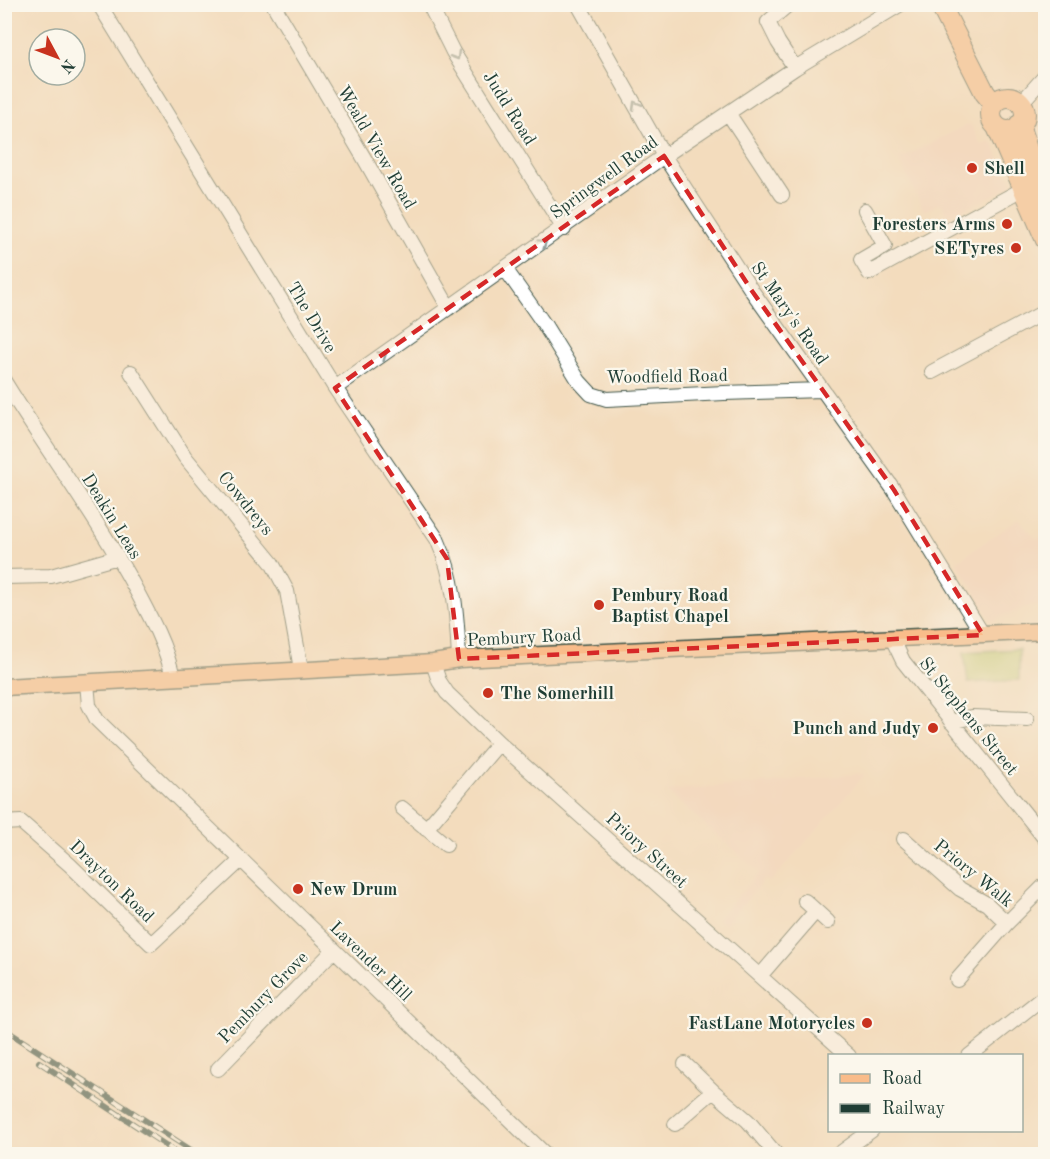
<svg xmlns="http://www.w3.org/2000/svg" width="1050" height="1159" font-family="'Old Standard TT',serif">
  <rect width="100%" height="100%" fill="#fbf7ec"/>
  <filter id="ink" filterUnits="userSpaceOnUse"><feTurbulence type="fractalNoise" baseFrequency=".0167" numOctaves="2"/><feDisplacementMap in="SourceGraphic" scale="12" xChannelSelector="R" yChannelSelector="G"/><feConvolveMatrix kernelMatrix="1 2 1 2 8 2 1 2 1" color-interpolation-filters="sRGB"/></filter>
  <filter id="wash" filterUnits="userSpaceOnUse"><feTurbulence type="fractalNoise" baseFrequency=".008" numOctaves="4" result="noise"/><feDisplacementMap in="SourceGraphic" scale="24" xChannelSelector="R" yChannelSelector="G"/><feGaussianBlur stdDeviation="1.35" result="paint"/><feColorMatrix in="noise" values="0 0 0 0 0 0 0 0 0 0 0 0 0 0 0 0 0 1.4 0 .05"/><feComposite in="paint" operator="in"/></filter>
  <g filter="url(#wash)">
    <rect width="100%" height="100%" fill="#f3dcbd"/>
    <path fill="#f3d4bf" d="M970 124 981 146 991 141 1013 186 948 217 941 203 924 211 899 159Z
      M1019 519 1036 539 1045 536V605L1027 607 992 621 957 562Z
      M865 774 770 882 765 879 725 925 718 919 759 872 666 791Z"/>
    <path fill="#b7cd72" stroke="#6b8553" stroke-width="1.5" d="M1019 649V680L968 683 964 652Z"/>
  </g>
  <g filter="url(#ink)">
    <g fill="none" stroke-linecap="round" stroke-linejoin="round">
      <defs>
        <path id="minor" d="M99 4 335 388 437 539C455 578 457 617 459 659
          M273 4 364 158 449 308
          M429 4 453 52 564 229
          M578 4 664 156 752 291 894 490 983 635
          M789 4 768 22 778 42 795 68
          M1021 103 1046 75
          M728 113 782 195
          M865 210 885 246 861 260 869 273 1025 188
          M506 270 544 324 579 381 591 394 607 399 724 393 822 390
          M131 372 185 457 272 563 287 591 301 669
          M932 372 1046 311
          M4 381C47 451 97 517 136 590 151 618 166 646 173 677
          M335 388 664 156 795 68 901 4
          M4 577 51 576 118 557
          M892 638 903 661 1046 840
          M433 663 439 681 447 693 499 743 849 1056
          M87 683 89 705 97 720 545 1154
          M951 722 972 717 1027 719
          M402 808 446 845
          M4 823 21 822 70 865 151 944 241 860
          M426 829 499 743
          M904 839 960 889 987 904 1007 923 1046 884
          M805 901 816 911
          M760 976 816 911 828 922
          M957 980 1007 923
          M969 1056 1046 995
          M685 1064 713 1091 748 1121 776 1154
          M218 1069 334 950
          M675 1124 713 1091
          M839 1154 872 1130"/>
        <path id="major" d="M4 687 433 663 459 659 1046 631"/>
        <path id="highway" d="M940 4 985 93 994 104
          M991 114a17 17 0 1 1 34 0a17 17 0 1 1-34 0Z
          M1019 125 1046 206
          M997 127 1046 240"/>
      </defs>
      <use href="#minor" stroke="#3f5549" stroke-width="16"/>
      <use href="#major" stroke="#3f5549" stroke-width="19"/>
      <use href="#highway" stroke="#3f5549" stroke-width="22"/>
      <use href="#minor" stroke="#fff" stroke-width="14"/>
      <use href="#major" stroke="#f9bc8a" stroke-width="16"/>
      <use href="#highway" stroke="#f9bc8a" stroke-width="20"/>
      <defs>
        <path id="rail" d="M4 1029 197 1154
          M39 1062 179 1154"/>
      </defs>
      <use href="#rail" stroke="#1f3d34" stroke-width="6"/>
      <use href="#rail" stroke="#fbf7ec" stroke-width="4" stroke-dasharray="11" stroke-linecap="butt"/>
    </g>
    <defs><path id="oneway-chevron" d="M-2-3.5L2.5 0L-2 3.5" fill="none" stroke-width="1.6" stroke-linecap="round" stroke-linejoin="round" transform="scale(1.5)"/></defs>
    <g stroke="#8f9e9a">
      <use href="#oneway-chevron" transform="translate(456 56) rotate(59)"/>
      <use href="#oneway-chevron" transform="translate(636 105) rotate(-120)"/>
      <use href="#oneway-chevron" transform="translate(543 243) rotate(-35)"/>
      <use href="#oneway-chevron" transform="translate(383 355) rotate(-35)"/>
    </g>
  </g>
  <path d="M0 0H1050V1159H0ZM664 156 752 291 894 490 983 635 459 659 447 559 335 388Z" fill="#f3dcbd" fill-opacity=".55" fill-rule="evenodd"/>
  <path fill="none" stroke="#d62828" stroke-width="4.5" stroke-dasharray="12 8" stroke-linejoin="round" d="M664 156 752 291 894 490 983 635 459 659 447 559 335 388Z"/>
  <g fill="#c8321e" stroke="#fbf7ec" stroke-width="2">
    <circle cx="972" cy="168" r="6"/>
    <circle cx="1007" cy="224" r="6"/>
    <circle cx="1016" cy="248" r="6"/>
    <circle cx="599" cy="605" r="6"/>
    <circle cx="488" cy="693" r="6"/>
    <circle cx="933" cy="728" r="6"/>
    <circle cx="298" cy="889" r="6"/>
    <circle cx="867" cy="1023" r="6"/>
  </g>
  <g text-anchor="middle" stroke-width="4.5" stroke-linejoin="round" paint-order="stroke">
    <g font-size="18" fill="#1f3d34" stroke="#fbf7ec">
      <text transform="translate(510 108) rotate(58)" y="6">Judd Road</text>
      <text transform="translate(377 147) rotate(60)" y="6">Weald View Road</text>
      <text transform="translate(604 177) rotate(-36)" y="6">Springwell Road</text>
      <text transform="translate(790 313) rotate(55)" y="6">St Mary's Road</text>
      <text transform="translate(312 317) rotate(59)" y="6">The Drive</text>
      <text transform="translate(667 376) rotate(-1)" y="6">Woodfield Road</text>
      <text transform="translate(246 503) rotate(51)" y="6">Cowdreys</text>
      <text transform="translate(112 516) rotate(58)" y="6">Deakin Leas</text>
      <text transform="translate(524 637) rotate(-3)" y="6">Pembury Road</text>
      <text transform="translate(969 716) rotate(51)" y="6">St Stephens Street</text>
      <text transform="translate(647 850) rotate(42)" y="6">Priory Street</text>
      <text transform="translate(974 873) rotate(39)" y="6">Priory Walk</text>
      <text transform="translate(112 881) rotate(44)" y="6">Drayton Road</text>
      <text transform="translate(371 961) rotate(44)" y="6">Lavender Hill</text>
      <text transform="translate(263 997) rotate(-46)" y="6">Pembury Grove</text>
    </g>
    <g font-size="18" font-weight="bold" fill="#1f3d34" stroke="#fbf7ec" text-anchor="start">
      <text x="984" y="174">Shell</text>
      <text x="995" y="230" text-anchor="end">Foresters Arms</text>
      <text x="1004" y="254" text-anchor="end">SETyres</text>
      <text x="611" y="601">Pembury Road<tspan x="611" dy="21">Baptist Chapel</tspan></text>
      <text x="500" y="699">The Somerhill</text>
      <text x="921" y="734" text-anchor="end">Punch and Judy</text>
      <text x="310" y="895">New Drum</text>
      <text x="855" y="1029" text-anchor="end">FastLane Motorycles</text>
    </g>
  </g>
  <rect width="1050" height="1159" fill="none" stroke="#fbf7ec" stroke-width="24"/>
  <rect x="828" y="1054" width="195" height="78" fill="#fbf7ec" stroke="#a3ada2" stroke-width="1.5"/>
  <rect x="840" y="1074" width="30" height="9" fill="#f9bc8a" stroke="#a3ada2" stroke-width="1.5"/>
  <text x="882" y="1084" font-size="18" fill="#1f3d34">Road</text>
  <rect x="840" y="1104" width="30" height="9" fill="#1f3d34" stroke="#a3ada2" stroke-width="1.5"/>
  <text x="882" y="1114" font-size="18" fill="#1f3d34">Railway</text>
  <g transform="translate(57 57) rotate(131)"><circle r="28" fill="#fbf7ec" stroke="#a3ada2" stroke-width="1.5"/>
  <path d="M0-4.5L10 22L0 15L-10 22Z" fill="#c8321e"/>
  <text y="-9" font-size="16" font-weight="bold" text-anchor="middle" fill="#1f3d34">N</text>
  </g>
</svg>
